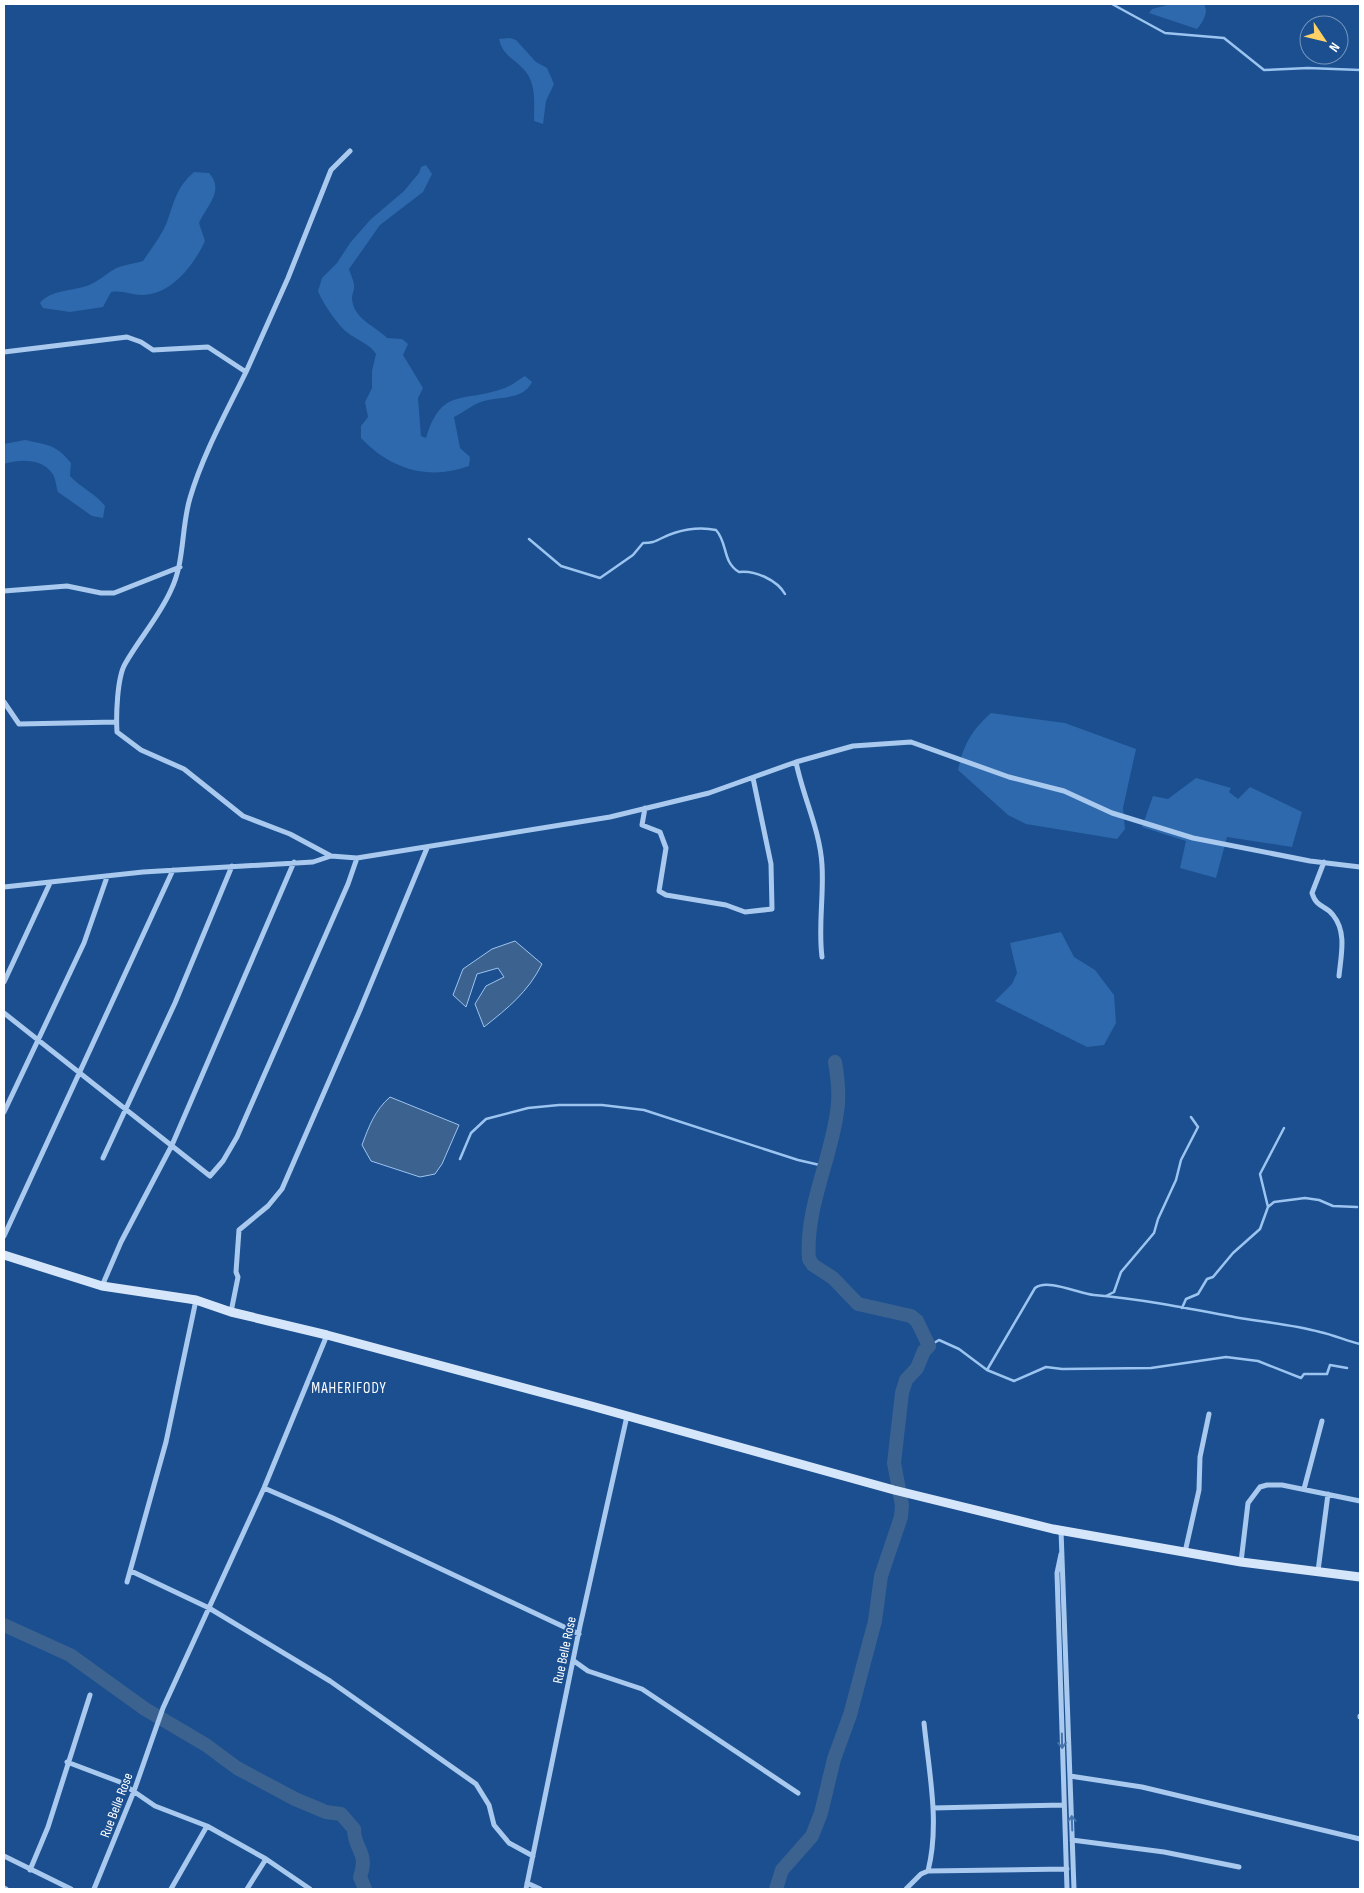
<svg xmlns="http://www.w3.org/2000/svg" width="1364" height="1893" font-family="'Sofia Sans Condensed',sans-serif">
  <rect width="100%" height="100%" fill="#1b4f8f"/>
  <path fill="#2e69ad" d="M1171 4H1204C1209 12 1203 22 1197 29L1149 13 1152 9Z
    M510 38 516 40 536 62 547 68 554 84 546 101 543 124 534 121C534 106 536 88 528 75 519 60 503 58 499 39Z
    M426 165 432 174 423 192 380 225 349 269C351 276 355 282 354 289 354 289 352 296 352 297 352 319 376 326 387 338L402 339 408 344 403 355 423 388 418 398 421 436 426 438C442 387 461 403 502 389 510 387 518 380 525 376L532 382C522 402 497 395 478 403 470 407 462 413 454 417L460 448 470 457 469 466C429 481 390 469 361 438V426L368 417 365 402 372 388V371L376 354C369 343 358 341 348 333 339 327 322 302 318 291L322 278 337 263 350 243 370 220 404 191 419 173 421 167Z
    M194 172 209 173C225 191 207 205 199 223L205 241C194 265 171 295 142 295 131 295 122 290 111 292L103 307 70 312 43 308 40 303C49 291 69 291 83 287 95 284 102 277 113 270 120 265 134 264 143 261 151 249 162 235 167 222 175 200 176 188 194 172Z
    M25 440C47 445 56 444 71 463L70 476C81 488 95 493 105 506L103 518 92 516 58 492C56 487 56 478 52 473 42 458 18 459 4 464V444Z
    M991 713 1065 723 1136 749 1123 808 1125 829 1117 839 1026 824 1008 815 958 770C964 744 971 731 991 713Z
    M1196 778 1231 788 1229 792 1238 799 1250 787 1302 812 1292 847 1227 837 1216 878 1180 868 1186 841 1142 827 1153 796 1168 799Z
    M1061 932 1074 957 1095 970 1114 995 1116 1023 1104 1045 1087 1047 995 1001 1012 984 1017 973 1010 943Z"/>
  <path fill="#3c6290" stroke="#9cc4f0" d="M515 941 542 964C528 992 508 1008 484 1027L475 1004 486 986 504 977 498 968 477 974 466 1007 453 995 463 969 492 949Z
    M390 1097 459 1125 442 1164 435 1174 420 1177 371 1161 362 1145C369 1126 375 1110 390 1097Z"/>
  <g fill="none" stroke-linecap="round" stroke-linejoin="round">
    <path stroke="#9cc4f0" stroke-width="2.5" d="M1112 4 1165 33 1224 38 1264 70 1308 68 1360 70
      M529 539 561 566 600 578 633 555 643 543C652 543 654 542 662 538 678 530 698 526 716 530 728 543 722 562 739 572 755 570 777 580 785 594
      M460 1159 471 1133 486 1119 528 1108 559 1105H602L644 1110 798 1160 824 1166
      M1268 1207 1260 1174 1284 1128
      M1106 1296 1114 1292 1121 1272 1154 1233 1158 1219 1176 1180 1181 1160 1198 1127 1191 1117
      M1182 1308 1186 1299 1198 1294 1207 1279 1213 1277 1233 1253 1260 1229 1268 1207 1274 1202 1305 1198 1319 1200 1333 1206 1357 1207
      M929 1346 939 1340 959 1349 987 1370 1035 1288C1047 1278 1080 1294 1094 1295 1141 1299 1187 1308 1234 1317 1262 1322 1292 1324 1320 1332 1334 1335 1347 1341 1360 1344
      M987 1370 1014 1381 1046 1367 1062 1369 1151 1368 1226 1357 1258 1361 1301 1378 1304 1374H1327L1330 1365 1347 1368"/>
    <path stroke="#3c6290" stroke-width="14" d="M4 1625 70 1655 145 1709 206 1745 237 1768 295 1799 326 1812 341 1814 354 1829C354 1850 369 1852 360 1877L365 1889
      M776 1889 782 1870 812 1836 821 1813 834 1759 850 1715 875 1621 881 1576 901 1517 902 1505 894 1463 902 1393 906 1380 917 1368 924 1351 929 1346 917 1321 911 1316 858 1304 833 1278 813 1265 809 1259C805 1209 831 1159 837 1112 840 1095 838 1079 835 1062"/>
    <path stroke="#a9c9ee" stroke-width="5" d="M4 352 127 337 141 342 153 350 208 347 246 372C226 413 203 454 190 498 181 528 185 561 171 590 159 617 139 639 125 664 117 678 116 716 117 732L141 750 184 769 243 816 290 834 331 856 357 858 610 817 709 793 796 762 853 746 911 742 1009 777 1064 791 1112 813 1193 838 1310 861 1360 867
      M246 372 288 278 331 170 350 151
      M4 591 67 586 101 593H114L180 567
      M4 702 19 724 116 722
      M796 762C803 797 820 830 822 865 824 896 818 926 822 957
      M645 808 642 825 660 832 666 848 659 891 666 895 726 905 745 912 772 909 771 864 753 778
      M1324 862 1312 893C1317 909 1325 904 1333 915 1347 932 1341 955 1339 976
      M4 887 143 872 313 862 331 856
      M4 982 50 883
      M4 1013 210 1176 223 1161 237 1137 348 884 357 858
      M4 1112 84 943 107 877
      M103 1158 175 1003 232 866
      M4 1236 173 870
      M102 1286 121 1242 172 1145 294 862
      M231 1312 238 1277 236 1272 239 1230 268 1206 282 1189 360 1010 427 848
      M264 1488 333 1518 579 1634
      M1304 1489 1322 1421
      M1061 1530 1074 1889
      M1185 1552 1199 1490 1200 1457 1209 1414
      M1061 1554 1057 1573 1067 1889
      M1241 1562 1248 1503 1260 1487 1267 1485H1282L1360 1501
      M131 1571 209 1608 330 1681 476 1784 489 1805 494 1825 509 1843 533 1856
      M1318 1571 1328 1494
      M127 1582 166 1442 196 1300
      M574 1661 588 1671 642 1689 798 1793
      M1360 1717V1716
      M67 1762 120 1782 155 1806 207 1826 266 1859 310 1889
      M1070 1776 1142 1787 1360 1839
      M933 1808 1064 1805
      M1072 1840 1164 1852 1239 1867
      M4 1856 71 1889
      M30 1870 48 1827 90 1695
      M928 1871 1067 1869
      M527 1883 540 1889
      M4 1888 6 1889
      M94 1889 134 1791 163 1708 264 1488 327 1335
      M171 1889 207 1826
      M247 1889 266 1859
      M526 1889 580 1626 627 1416
      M906 1889 921 1874 928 1871C940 1824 929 1772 924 1723"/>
    <path stroke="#d6e6fa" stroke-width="9" d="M4 1255 102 1286 196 1300 231 1312 327 1335 588 1405 894 1490 1053 1529 1241 1562 1360 1577"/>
  </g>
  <defs><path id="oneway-shaft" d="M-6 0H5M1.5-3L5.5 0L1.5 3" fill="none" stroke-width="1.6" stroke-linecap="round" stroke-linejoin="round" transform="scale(1.25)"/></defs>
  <g stroke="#4674ac">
    <use href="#oneway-shaft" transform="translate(1062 1741) rotate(89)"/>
    <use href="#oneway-shaft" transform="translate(1072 1823) rotate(-92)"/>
  </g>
  <g text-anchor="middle" stroke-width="4" stroke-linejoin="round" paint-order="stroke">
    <g font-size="14" fill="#fff" stroke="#1b4f8f">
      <text transform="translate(564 1650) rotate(-78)" y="5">Rue Belle Rose</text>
      <text transform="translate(116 1805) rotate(-69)" y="5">Rue Belle Rose</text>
    </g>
    <g font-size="15" letter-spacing="1" fill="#fff" stroke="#1b4f8f">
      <text x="349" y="1393">MAHERIFODY</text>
    </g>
  </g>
  <rect width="1364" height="1893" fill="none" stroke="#ffffff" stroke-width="10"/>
  <g transform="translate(1324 40) rotate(125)"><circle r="24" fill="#1b4f8f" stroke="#7695bc"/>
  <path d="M0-4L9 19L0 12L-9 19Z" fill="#ffd166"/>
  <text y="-8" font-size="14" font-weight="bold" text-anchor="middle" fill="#ffffff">N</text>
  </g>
</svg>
